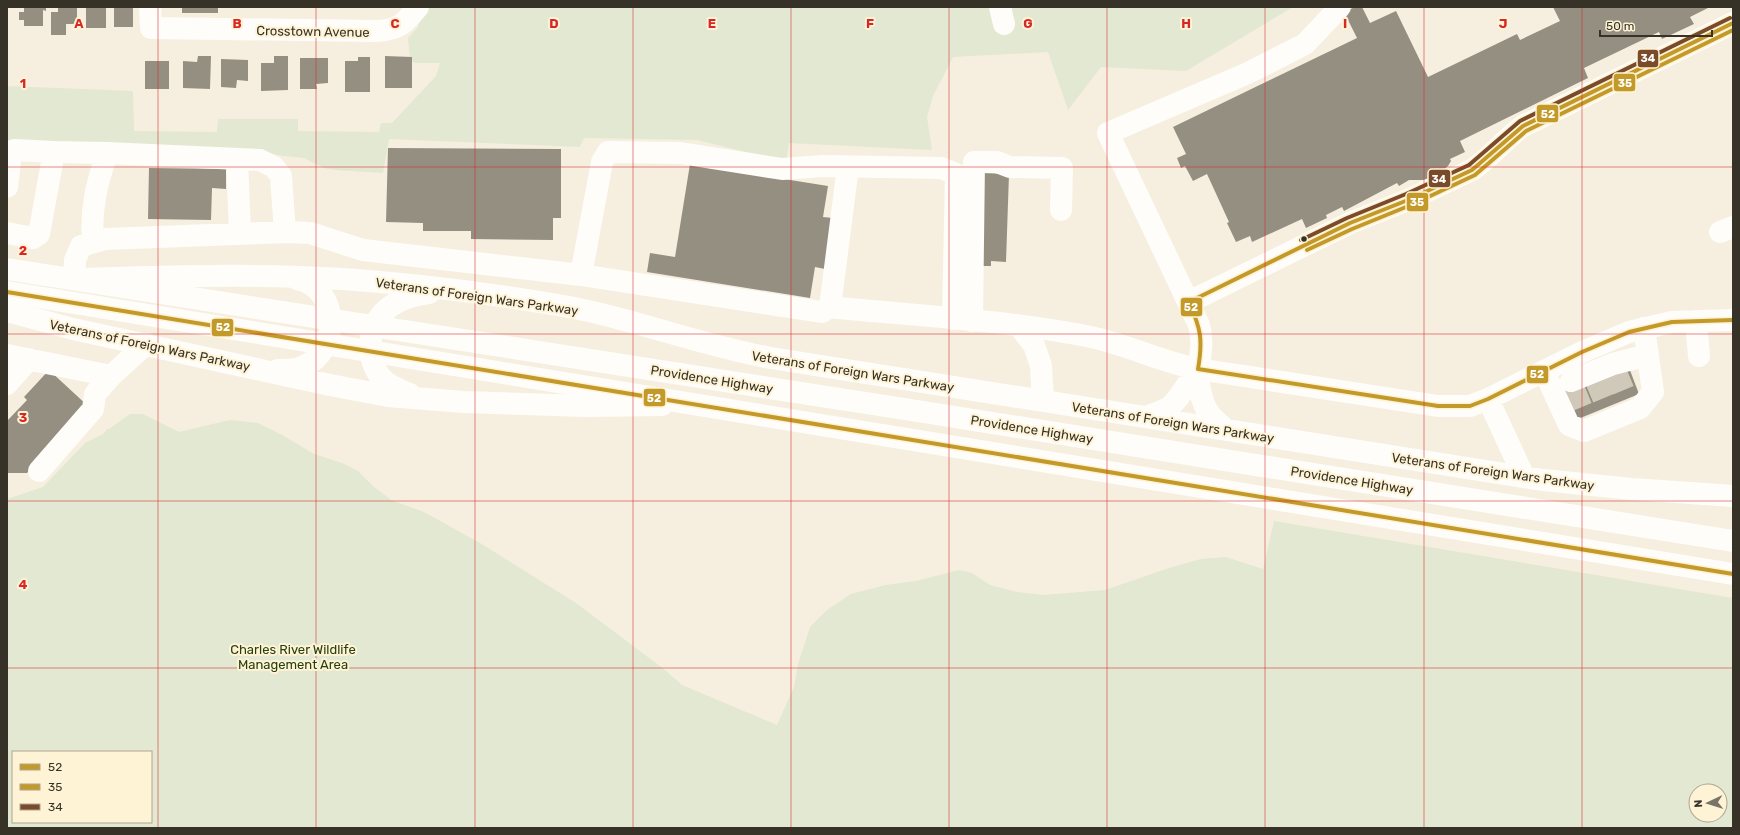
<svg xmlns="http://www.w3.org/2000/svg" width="1740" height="835" font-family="Rubik,sans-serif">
  <rect width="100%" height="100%" fill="#f6efdf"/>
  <path fill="#e2e8d1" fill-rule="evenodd" d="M430 7H1293L1186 71 1101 67 1068 110 1048 52 953 57 933 96 927 117 932 150 789 143 786 162 697 140 584 138 580 147 389 139 383 173 335 170 324 168 304 158 283 156 261 151 7 144V86L133 91 134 131 217 132 218 119H298V131L379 132 381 123H392L436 76 440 63H415L410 60 408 38 418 27 419 17Z
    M130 414H143L179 432 230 420 258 423 282 435 314 454 342 463 358 471 373 486 391 500 424 512 480 543 576 603 665 670 682 685 777 725 794 687 798 664 810 627 827 610 851 594 886 585 916 581 959 570 972 573 990 585 1017 592 1043 595 1105 590 1172 567 1201 559 1226 557 1263 569 1274 521 1733 598V828H7V499L43 487 85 443 103 434 107 429H109ZM13 752H151V822H13ZM1696 791H1720V815H1696Z"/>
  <path fill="#958f82" d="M24 7H46V11L43 10V26H24V20H19V12H24Z
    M58 7H77V24H66V35H51V12H58Z
    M86 7H106V28H86Z
    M114 7H133V27H114Z
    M182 7H218V13H182Z
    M1355 7H1362L1370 23 1396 11 1428 77 1517 34 1520 40 1560 21 1553 7H1710L1690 17 1694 24 1662 39 1659 32 1584 68 1588 78 1460 141 1465 152 1450 159 1451 161 1448 166 1436 176 1423 180H1409L1399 186 1397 183 1344 211 1342 207 1326 215 1327 218 1306 228 1302 219 1252 242 1250 236 1236 242 1227 223 1229 222 1207 174 1193 181 1185 166 1181 168 1177 158 1186 154 1173 127 1357 38 1344 12Z
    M198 56H211L210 89 183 88V61L197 62Z
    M274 56H288V90L261 91V63H274Z
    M385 56 412 57V88H385Z
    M358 57H370V92H345V61H358Z
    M300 58H328V83L316 84 317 89H300Z
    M221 59 248 60V81L237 80 236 88 221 87Z
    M145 61H169V89H145Z
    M388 148 561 149V218H553V240L471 239V231H423V223L386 222Z
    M690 164 828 186 823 217 833 218 825 269 815 267 810 298 647 272 650 253 675 257Z
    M149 168 226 169V189L212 188 211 220 148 219Z
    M981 173 1009 174 1006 262 991 261V266H980Z
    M1628 365 1639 394 1578 419 1566 390Z
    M49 370 89 407 27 473H7V421L27 400 24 397Z"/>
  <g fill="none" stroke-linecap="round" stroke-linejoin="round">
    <path stroke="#d0c9ba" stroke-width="22" stroke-dasharray="22 11" stroke-linecap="butt" d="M1615 370 1627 399
      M1595 378 1607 407
      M1573 387 1585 416"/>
    <path stroke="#fefdfa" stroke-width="22" d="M150 7 151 28 377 31C399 30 405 23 418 7
      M1000 7 1004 24
      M54 152 107 153
      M237 159 240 233
      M848 167 830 307 822 312 581 275 363 250 310 233 290 232 105 239 81 246 75 260 74 279C163 277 253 273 343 279 415 284 487 293 558 305 630 317 698 345 771 358L1543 480 1632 489 1733 496
      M7 187 11 152 14 150 54 152 39 234 33 238 7 233
      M1720 232 1733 227
      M93 242C90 210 97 183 107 153L260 160 274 167 281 176 285 232
      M581 275 602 162 608 152 680 153 782 169 823 166 941 168 956 174 953 319
      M1189 302 1350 223 1408 200 1472 170C1491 157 1505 139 1523 126L1733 23
      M830 307C916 316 1007 320 1091 337 1128 345 1162 362 1198 369L1438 406H1470L1488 399 1582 352 1629 332 1672 322 1733 320
      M7 311 73 329 330 385 388 396 464 402 586 406 662 405
      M972 321 974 162H997L1010 167 1062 168 1061 210
      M1696 321 1699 356
      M1019 326 1034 345 1041 366 1043 401
      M7 355 111 376
      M278 370C286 370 295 370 302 367 342 351 340 288 297 279
      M1544 371 1569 425 1584 431 1640 408 1653 392 1644 328
      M1571 381 1613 364 1648 355
      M7 384 29 359
      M410 394C399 390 386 385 379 375 364 353 369 321 391 306 402 298 416 295 429 293
      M1488 399 1524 477
      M1146 417 1169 408 1178 398 1198 369
      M1226 430C1220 424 1213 419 1208 412 1201 401 1197 380 1199 367 1201 352 1203 340 1199 325L1108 133 1248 73 1305 44 1340 7
      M39 471 93 409 95 394 111 376 146 344"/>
    <path stroke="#fefdfa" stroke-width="22" d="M7 269 911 410 1733 541
      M7 292 1733 574"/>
    <defs>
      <path id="bus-1" d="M1733 23 1523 126 1472 170 1408 200 1350 223 1189 302C1201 329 1203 340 1198 369L1438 406H1470L1488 399 1582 352 1629 332 1672 322 1733 320
        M7 292 1733 574"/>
      <path id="bus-2" d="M1307 250 1352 229 1411 205 1475 175 1526 131 1733 30"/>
      <path id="bus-3" d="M1301 240 1347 218 1406 194 1469 165 1520 121 1730 18"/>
    </defs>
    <use href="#bus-1" stroke="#fff3d6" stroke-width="7"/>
    <use href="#bus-2" stroke="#fff3d6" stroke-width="7"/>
    <use href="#bus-3" stroke="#fff3d6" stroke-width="7"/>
    <use href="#bus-1" stroke="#c39a2a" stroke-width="4"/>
    <use href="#bus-2" stroke="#c39a2a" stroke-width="4"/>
    <use href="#bus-3" stroke="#7a4b2a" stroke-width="4"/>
  </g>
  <path fill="none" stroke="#d62828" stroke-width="1" stroke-opacity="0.55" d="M158 7V828M316 7V828M475 7V828M633 7V828M791 7V828M949 7V828M1107 7V828M1265 7V828M1424 7V828M1582 7V828M7 167H1733M7 334H1733M7 501H1733M7 668H1733"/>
  <circle fill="#373227" stroke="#fff3d6" stroke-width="1.5" cx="1304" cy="239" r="3.5"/>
  <g text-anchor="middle" stroke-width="4" stroke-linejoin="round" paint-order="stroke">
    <g font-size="13" fill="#373227" stroke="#fff3d6">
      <text transform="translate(313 31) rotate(1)" y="5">Crosstown Avenue</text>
      <text transform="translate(477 296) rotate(8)" y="5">Veterans of Foreign Wars Parkway</text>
      <text transform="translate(150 345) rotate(12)" y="5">Veterans of Foreign Wars Parkway</text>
      <text transform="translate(853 371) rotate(9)" y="5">Veterans of Foreign Wars Parkway</text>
      <text transform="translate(712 379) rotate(9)" y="5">Providence Highway</text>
      <text transform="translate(1173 422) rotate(9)" y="5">Veterans of Foreign Wars Parkway</text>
      <text transform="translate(1032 429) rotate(9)" y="5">Providence Highway</text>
      <text transform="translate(1493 471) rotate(8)" y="5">Veterans of Foreign Wars Parkway</text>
      <text transform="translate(1352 480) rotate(9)" y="5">Providence Highway</text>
    </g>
    <g font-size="13" fill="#253f0d" stroke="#fff3d6">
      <text x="293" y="654">Charles River Wildlife<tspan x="293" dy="15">Management Area</tspan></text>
    </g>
  </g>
  <g font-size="13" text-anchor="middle" font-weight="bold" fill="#d62828" stroke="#fff3d6" stroke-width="4" stroke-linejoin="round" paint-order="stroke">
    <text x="79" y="28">A</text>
    <text x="237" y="28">B</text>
    <text x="395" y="28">C</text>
    <text x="554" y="28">D</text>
    <text x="712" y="28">E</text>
    <text x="870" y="28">F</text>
    <text x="1028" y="28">G</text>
    <text x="1186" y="28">H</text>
    <text x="1345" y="28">I</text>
    <text x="1503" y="28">J</text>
    <text x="23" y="88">1</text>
    <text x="23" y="255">2</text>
    <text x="23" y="422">3</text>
    <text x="23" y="589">4</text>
  </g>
  <g stroke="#fff3d6" stroke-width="1.5">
    <rect x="1637" y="49" width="22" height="19" rx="4" fill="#7a4b2a"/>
    <rect x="1613" y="73" width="23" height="19" rx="4" fill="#c39a2a"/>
    <rect x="1536" y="104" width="23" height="19" rx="4" fill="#c39a2a"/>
    <rect x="1428" y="169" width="23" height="19" rx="4" fill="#7a4b2a"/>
    <rect x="1406" y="192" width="23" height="20" rx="4" fill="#c39a2a"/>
    <rect x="1180" y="297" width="23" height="20" rx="4" fill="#c39a2a"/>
    <rect x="211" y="318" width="23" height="19" rx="4" fill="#c39a2a"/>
    <rect x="1526" y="365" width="23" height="19" rx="4" fill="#c39a2a"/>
    <rect x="643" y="388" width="23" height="19" rx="4" fill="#c39a2a"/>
  </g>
  <g font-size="11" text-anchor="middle" font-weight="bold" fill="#fff">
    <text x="1648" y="62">34</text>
    <text x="1625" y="87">35</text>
    <text x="1548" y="118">52</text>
    <text x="1439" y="183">34</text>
    <text x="1417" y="206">35</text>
    <text x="1191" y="311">52</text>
    <text x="223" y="331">52</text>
    <text x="1537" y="378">52</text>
    <text x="654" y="402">52</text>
  </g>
  <rect width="1740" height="835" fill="none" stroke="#373227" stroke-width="16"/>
  <rect x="12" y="751" width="140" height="72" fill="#fff3d6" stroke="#afa690"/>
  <rect x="20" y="764" width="20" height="6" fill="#c39a2a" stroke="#afa690"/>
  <text x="48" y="771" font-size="12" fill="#373227">52</text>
  <rect x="20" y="784" width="20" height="6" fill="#c39a2a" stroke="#afa690"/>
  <text x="48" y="791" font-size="12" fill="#373227">35</text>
  <rect x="20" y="804" width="20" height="6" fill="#7a4b2a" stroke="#afa690"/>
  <text x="48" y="811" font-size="12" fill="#373227">34</text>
  <g transform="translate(1708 803) rotate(266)"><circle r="19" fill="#fff3d6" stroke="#afa690"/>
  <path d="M0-3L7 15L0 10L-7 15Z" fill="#7a7467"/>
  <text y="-6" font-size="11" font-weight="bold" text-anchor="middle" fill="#373227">N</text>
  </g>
  <path d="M1600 30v6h112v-6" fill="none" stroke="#373227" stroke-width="2"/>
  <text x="1606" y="30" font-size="12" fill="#373227" stroke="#fff3d6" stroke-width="3" paint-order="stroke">50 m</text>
</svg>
